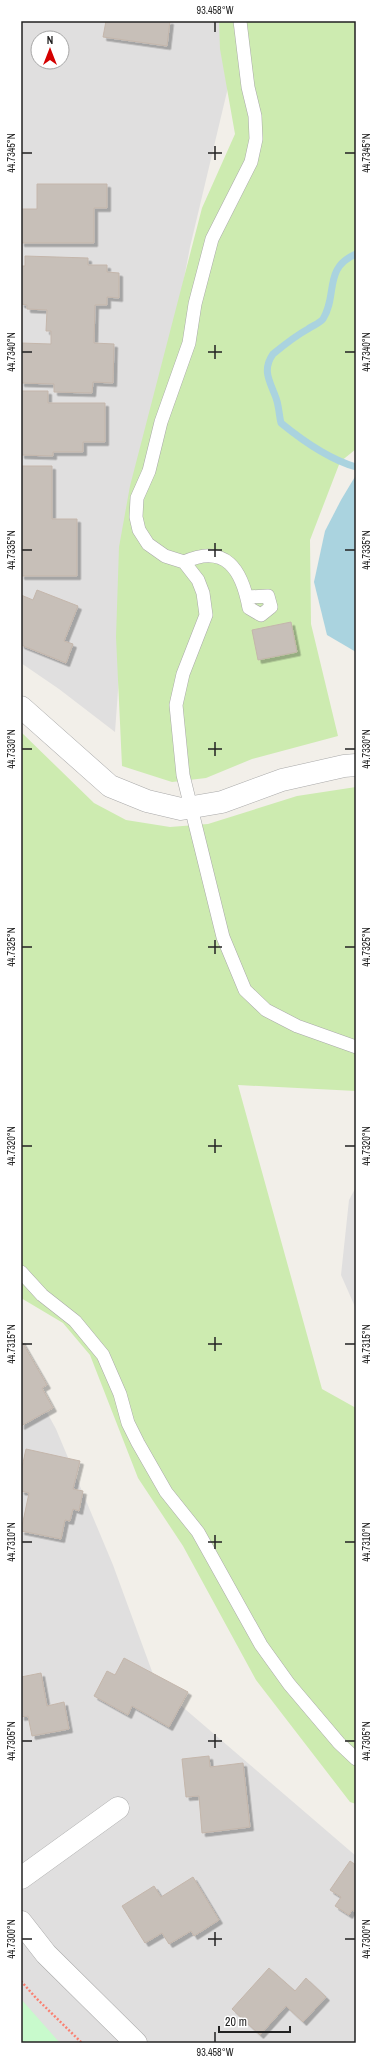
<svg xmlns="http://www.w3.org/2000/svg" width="377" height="2064" font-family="'Archivo Narrow',sans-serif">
  <defs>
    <filter id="shadow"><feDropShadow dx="3.5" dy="3.5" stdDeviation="0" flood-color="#0004"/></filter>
  </defs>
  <rect width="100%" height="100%" fill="#f2efe9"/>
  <path fill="#e0dfdf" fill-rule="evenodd" d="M21 21H231L230 79 190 247 160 405 131 511 115 732 59 689 21 663ZM38 38H62V62H38Z
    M356 1187V1309L341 1275 349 1200Z
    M21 1365 56 1429 113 1565 157 1685 356 1856V2043H21Z"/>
  <path fill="#cdebb0" d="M219 21H356V449L340 462 310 540 311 624 338 736 252 759 206 778 172 782 122 766 116 637 119 547 130 486 202 208 235 134 220 49Z
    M21 732 94 803 126 820 170 827 208 824 297 796 356 787V1091L238 1085 322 1389 356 1408V1804L350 1802 256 1680 183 1546 138 1478 90 1355 63 1323 21 1298Z"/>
  <path fill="#c8facc" d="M21 1999 60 2043H21Z"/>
  <path fill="#aad3df" d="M356 475V652L327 635 314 582 325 531 341 500Z"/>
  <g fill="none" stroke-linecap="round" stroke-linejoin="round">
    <path stroke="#aad3df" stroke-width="7" d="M356 254C323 268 338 295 323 319 320 323 312 326 308 329 295 336 284 345 273 354 261 371 271 383 276 398 279 406 279 415 281 423 303 441 328 459 356 467"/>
  </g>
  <path fill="#c7bfb8" stroke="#c4b6ab" filter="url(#shadow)" d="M106 21H170L167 46 103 37Z
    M37 184H107V208H94V243H21V209H37Z
    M25 256 88 258V265H107V272L119 273V298L107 297V305H95L94 343 114 344 113 383 93 382 92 393 54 392V384L21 383V343L51 344V331H46L47 310 27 309V305L21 304V266H25Z
    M21 391H48V403H105V442H83V452H53V456L21 455Z
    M21 466H52V519H77V576H21Z
    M37 590 78 606 64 641 73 644 66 663 21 645V595L33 600Z
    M291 622 297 652 258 660 252 630Z
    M21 1340 47 1385 42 1388 53 1408 21 1426Z
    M26 1449 80 1461 73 1489 83 1491 79 1511 73 1509 70 1521 65 1520 61 1539 21 1531 29 1493 21 1491V1472Z
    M124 1658 188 1692 169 1727 132 1706 128 1715 94 1696 107 1671 115 1675Z
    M41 1673 47 1706 64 1702 69 1729 32 1736 28 1716 21 1717V1677Z
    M209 1756 210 1767 243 1763 250 1827 202 1833 199 1796 186 1797 182 1759Z
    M350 1861 356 1865V1912L352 1910 349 1915 335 1906 341 1897 330 1890Z
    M193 1877 219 1920 194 1936 191 1931 169 1944 162 1933 145 1943 122 1906 154 1886 161 1897Z
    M269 1968 295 1991 306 1978 326 1997 303 2022 286 2006 260 2035 232 2009Z"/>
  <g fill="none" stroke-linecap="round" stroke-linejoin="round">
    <defs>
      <path id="service" d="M184 562 165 556 148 544 139 530 136 517 137 498 149 471 161 422 189 343 195 304 212 239 251 162 256 139 255 116 248 87 240 21
        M247 597 268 596 271 607 261 615 249 608C242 570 226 543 184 562L198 580 203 593 206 615 183 674 176 705 183 775 223 937 245 990 266 1010 297 1026 356 1047
        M21 1272 42 1295 75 1321 103 1355 120 1394 128 1423 138 1443 166 1492 198 1532 261 1645 289 1684 339 1743 356 1759"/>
      <path id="minor" d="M21 707 110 786 147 801 181 809 222 802 282 780 344 766 356 765
        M21 1878 118 1808
        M21 1922 46 1954 136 2043"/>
    </defs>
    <use href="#service" stroke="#a9a9a9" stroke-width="14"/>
    <use href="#minor" stroke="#a9a9a9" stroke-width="23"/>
    <path stroke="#fa8072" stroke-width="2.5" stroke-dasharray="2 2" stroke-linecap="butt" d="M21 1981 36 1998 82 2043"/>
    <use href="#service" stroke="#fff" stroke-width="13"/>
    <use href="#minor" stroke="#fff" stroke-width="22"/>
  </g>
  <path fill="none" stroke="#222" stroke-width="1.5" d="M215 22V32M215 146V160M22 153H32M208 153H222M345 153H355M215 345V359M22 352H32M208 352H222M345 352H355M215 543V557M22 550H32M208 550H222M345 550H355M215 742V756M22 749H32M208 749H222M345 749H355M215 940V954M22 947H32M208 947H222M345 947H355M215 1139V1153M22 1146H32M208 1146H222M345 1146H355M215 1337V1351M22 1344H32M208 1344H222M345 1344H355M215 1535V1549M22 1542H32M208 1542H222M345 1542H355M215 1734V1748M22 1741H32M208 1741H222M345 1741H355M215 1932V1946M22 1939H32M208 1939H222M345 1939H355M215 2032V2042"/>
  <rect width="377" height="2064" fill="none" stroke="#ffffff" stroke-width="44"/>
  <g transform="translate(50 50)"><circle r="19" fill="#ffffff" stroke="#a7a7a7"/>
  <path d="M0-3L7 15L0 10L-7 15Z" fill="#d40000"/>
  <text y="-6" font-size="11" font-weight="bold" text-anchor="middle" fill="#222222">N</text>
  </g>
  <path d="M219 2026v6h71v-6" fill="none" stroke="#222222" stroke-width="2"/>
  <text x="225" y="2026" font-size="12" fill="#222222" stroke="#ffffff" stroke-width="3" paint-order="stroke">20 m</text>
  <rect x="22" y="22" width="333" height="2020" fill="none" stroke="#222" stroke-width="1.5"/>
  <g font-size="10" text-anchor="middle" fill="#222">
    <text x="215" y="14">93.458°W</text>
    <text transform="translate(11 153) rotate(-90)" y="4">44.7345°N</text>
    <text transform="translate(366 153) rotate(-90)" y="4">44.7345°N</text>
    <text transform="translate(11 352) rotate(-90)" y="4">44.7340°N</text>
    <text transform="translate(366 352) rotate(-90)" y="4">44.7340°N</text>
    <text transform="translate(11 550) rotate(-90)" y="4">44.7335°N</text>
    <text transform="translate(366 550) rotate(-90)" y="4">44.7335°N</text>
    <text transform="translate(11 749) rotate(-90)" y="4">44.7330°N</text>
    <text transform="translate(366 749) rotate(-90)" y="4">44.7330°N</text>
    <text transform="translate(11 947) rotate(-90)" y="4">44.7325°N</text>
    <text transform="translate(366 947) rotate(-90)" y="4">44.7325°N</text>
    <text transform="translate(11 1146) rotate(-90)" y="4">44.7320°N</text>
    <text transform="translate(366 1146) rotate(-90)" y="4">44.7320°N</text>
    <text transform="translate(11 1344) rotate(-90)" y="4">44.7315°N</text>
    <text transform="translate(366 1344) rotate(-90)" y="4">44.7315°N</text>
    <text transform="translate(11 1542) rotate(-90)" y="4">44.7310°N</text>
    <text transform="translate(366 1542) rotate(-90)" y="4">44.7310°N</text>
    <text transform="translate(11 1741) rotate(-90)" y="4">44.7305°N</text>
    <text transform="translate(366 1741) rotate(-90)" y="4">44.7305°N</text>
    <text transform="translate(11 1939) rotate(-90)" y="4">44.7300°N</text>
    <text transform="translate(366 1939) rotate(-90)" y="4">44.7300°N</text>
    <text x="215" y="2056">93.458°W</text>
  </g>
</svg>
